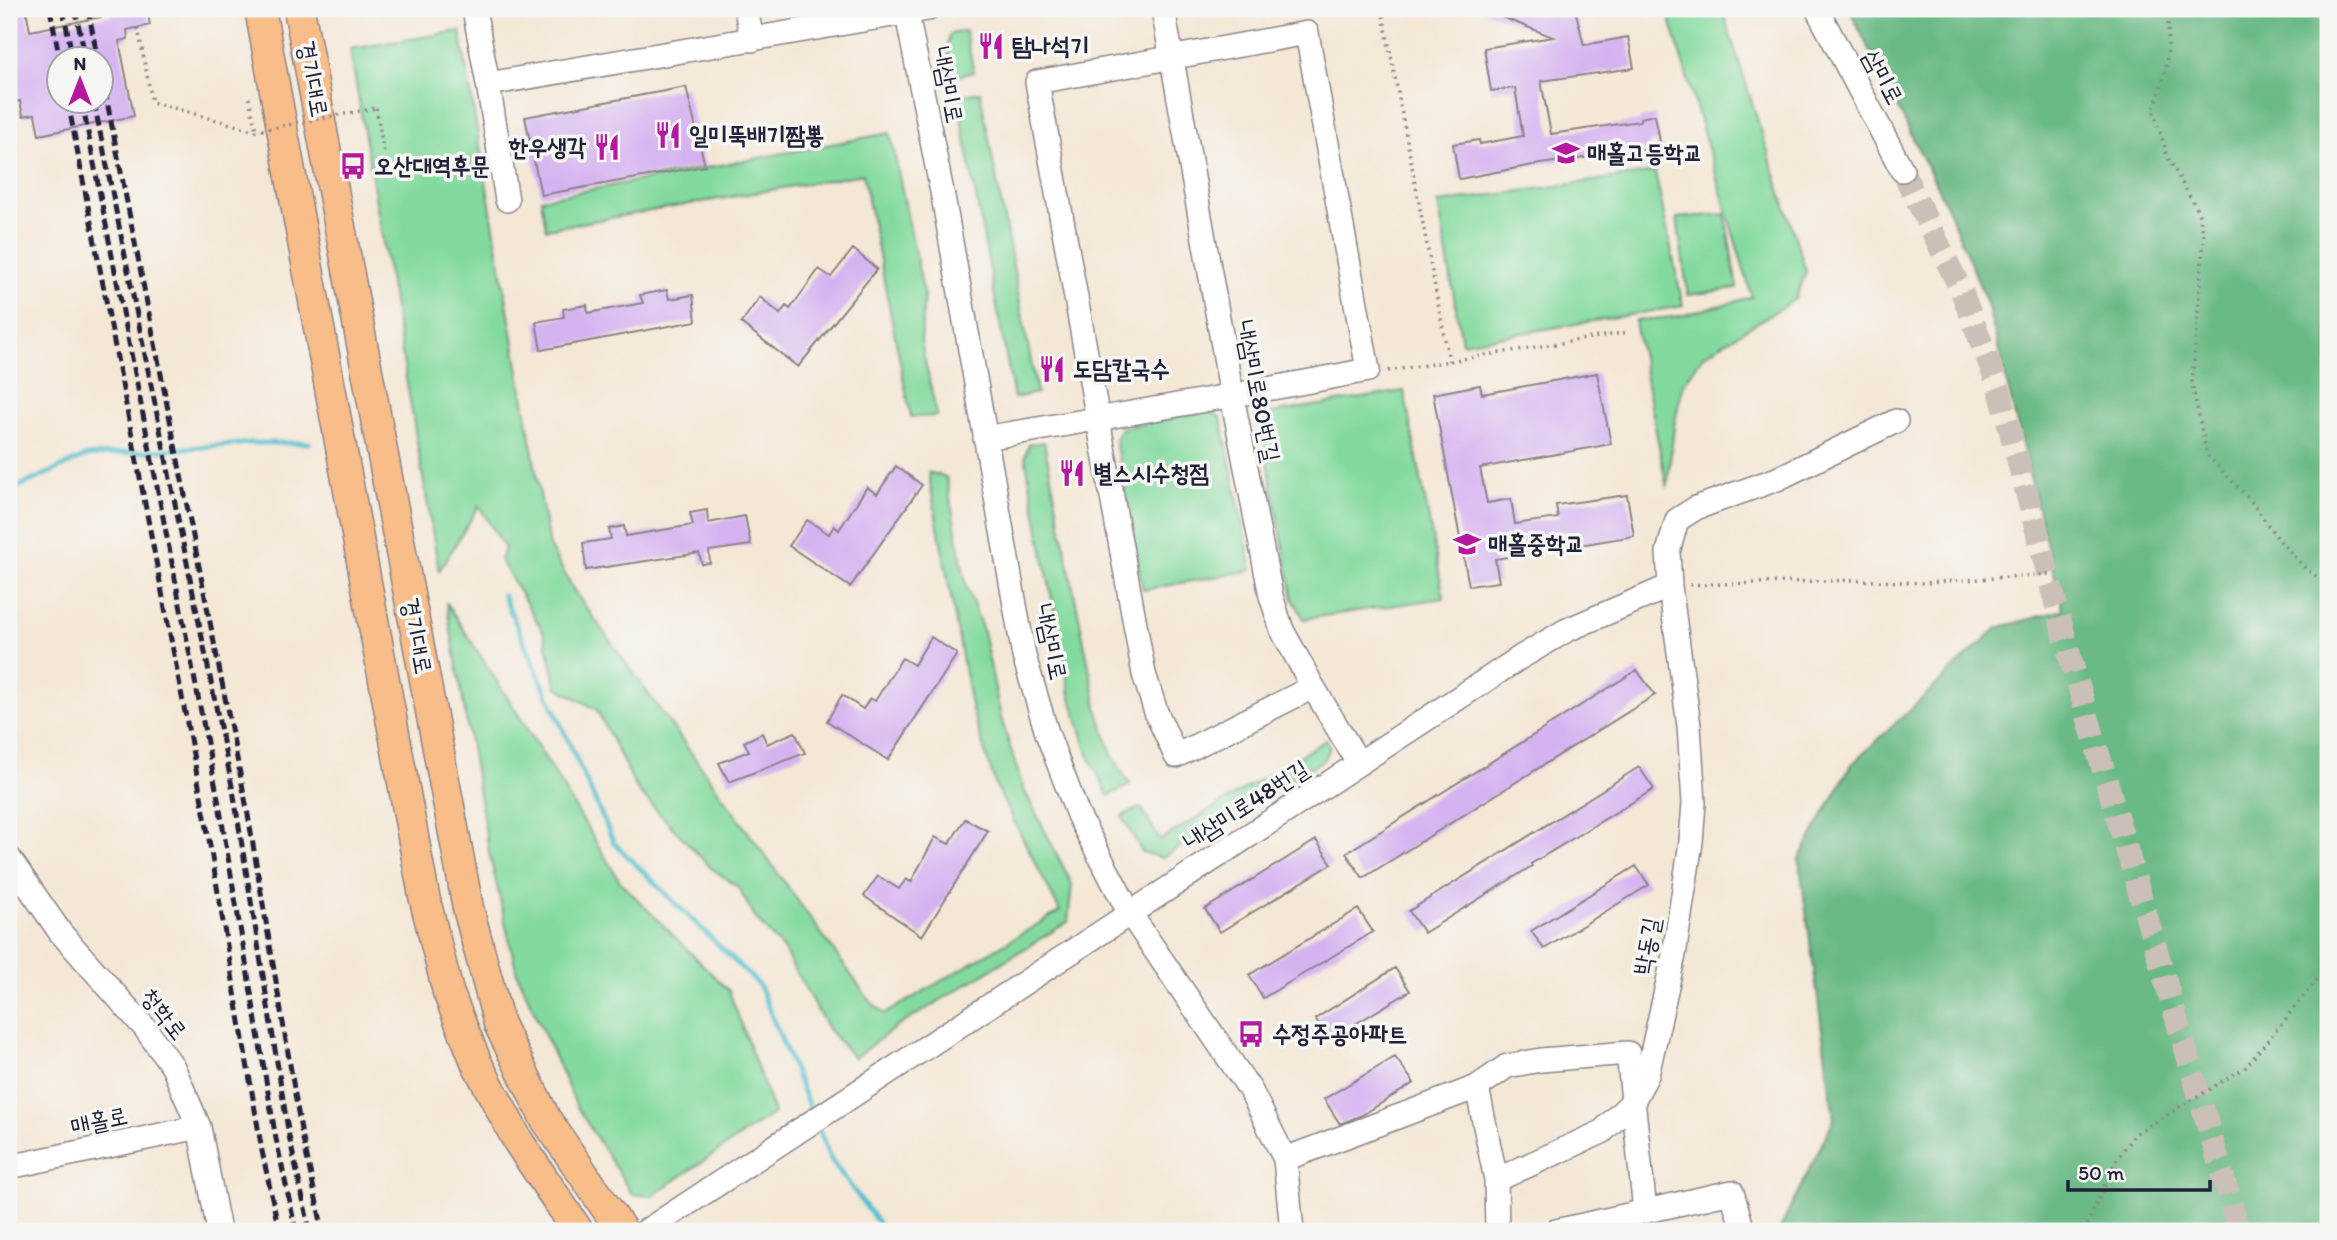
<svg xmlns="http://www.w3.org/2000/svg" width="2337" height="1240" font-family="Itim,'Poor Story',sans-serif">
  <rect width="100%" height="100%" fill="#f6f6f2"/>
  <filter id="ink" filterUnits="userSpaceOnUse"><feTurbulence type="fractalNoise" baseFrequency=".0143" numOctaves="2"/><feDisplacementMap in="SourceGraphic" scale="14" xChannelSelector="R" yChannelSelector="G"/><feConvolveMatrix kernelMatrix="1 2 1 2 8 2 1 2 1" color-interpolation-filters="sRGB"/></filter>
  <filter id="wash" filterUnits="userSpaceOnUse"><feTurbulence type="fractalNoise" baseFrequency=".00686" numOctaves="4" result="noise"/><feDisplacementMap in="SourceGraphic" scale="28" xChannelSelector="R" yChannelSelector="G"/><feGaussianBlur stdDeviation="1.57" result="paint"/><feColorMatrix in="noise" values="0 0 0 0 0 0 0 0 0 0 0 0 0 0 0 0 0 1.4 0 .05"/><feComposite in="paint" operator="in"/></filter>
  <g filter="url(#wash)">
    <rect width="100%" height="100%" fill="#f4e7d6"/>
    <path fill="#83da9e" stroke="#527e6c" stroke-width="2" d="M1667 9H1722L1806 271 1795 299 1703 356 1683 385 1674 426 1667 488 1635 321 1680 316 1752 297Z
      M460 31 549 546 575 592 870 1001 885 1014 1060 911 996 786 972 711 928 472 946 477 966 585 983 631 1001 718 1023 788 1072 884 1068 922 895 1028 854 1058 828 1029 783 949 756 919 738 887 711 868 638 791 597 710 557 687 544 633 500 559 505 548 479 506 439 571 350 49Z
      M965 31 974 72 953 77 947 47 950 34Z
      M980 92 1037 393 1014 398 957 96Z
      M890 133 924 295 921 342 937 416 911 417 863 174 546 229 541 199Z
      M1655 172 1683 306 1462 343 1438 203Z
      M1725 214 1737 288 1688 295 1677 218Z
      M1404 391 1444 598 1304 619 1293 599 1259 415Z
      M1209 411 1221 418 1252 570 1143 590 1115 439 1121 428Z
      M1044 442 1098 712 1112 755 1130 785 1108 796 1088 754 1070 695 1025 456 1029 444Z
      M446 602 523 722 621 883 729 991 774 1113 652 1196 632 1194 577 1107 517 973 489 852Z
      M1326 740 1330 747 1325 759 1162 858 1142 852 1122 816 1141 807 1160 840Z"/>
    <path fill="#6aba85" stroke="#466e60" stroke-width="2" d="M1849 9H2328V1231H1779L1834 1119 1799 859 1851 765 1997 628 2063 610 1987 303 1948 209Z"/>
    <g fill="none" stroke-linecap="round" stroke-linejoin="round">
      <path stroke="#54bfcf" stroke-width="5" d="M9 491 86 456 252 443H309
        M503 595 614 843 759 985 813 1116
        M817 1125 830 1158 884 1231"/>
    </g>
    <g id="blocks">
      <path fill="#d5b3f1" fill-rule="evenodd" d="M26 9 30 31 112 15 111 9H147L150 25 127 30 128 39 119 41 134 116 39 135 35 114 23 116 20 101 9 103V12ZM60 60H102V102H60Z
        M1481 9H1575L1584 45 1628 37 1634 68 1541 81 1551 134 1640 121V118L1655 115 1660 142 1648 144 1649 149 1533 165 1459 179 1453 144 1479 140 1480 144 1523 136 1515 88 1491 91 1484 48 1553 37Z
        M686 87 705 166 541 195 525 117Z
        M853 249 877 269 798 367 741 323 760 297 780 314 786 306 790 309 819 269 831 277Z
        M667 290 669 299 693 295 696 321 541 350 536 322 564 317 563 309 587 305 588 313 643 303 640 295Z
        M1597 373 1611 444 1480 468 1487 503 1511 499 1515 524 1558 518 1556 505 1627 495 1634 536 1495 559 1499 582 1469 586 1433 394 1480 385 1482 394Z
        M896 466 922 485 850 587 789 546 807 520 829 534 834 526 839 530 867 487 877 494Z
        M707 510 708 523 745 516 751 545 709 551 710 563 702 564 699 553 586 570 583 543 611 539 609 529 624 526 626 536 693 525 690 513Z
        M931 637 957 654 888 760 827 721 842 695 863 709 870 698 875 701 902 658 914 665Z
        M1637 670 1655 695 1363 878 1346 853Z
        M795 732 805 753 729 782 719 763 749 751 744 742 762 733 767 744Z
        M1639 767 1654 789 1531 864 1532 866 1424 933 1409 911Z
        M965 819 988 831 922 936 864 896 878 876 899 889 906 879 911 882 935 837 949 844Z
        M1316 840 1332 864 1220 932 1205 909Z
        M1636 866 1649 885 1544 949 1531 931Z
        M1358 909 1373 932 1263 998 1249 975Z
        M1395 968 1410 991 1329 1040 1315 1019Z
        M1395 1057 1414 1083 1362 1115 1340 1124 1324 1099Z"/>
    </g>
  </g>
  <g filter="url(#ink)">
    <use href="#blocks" fill-opacity="0" stroke="#8b8488" stroke-width="2"/>
    <g fill="none" stroke-linecap="round" stroke-linejoin="round">
      <path stroke="#cac0b7" stroke-width="23" stroke-dasharray="23 11" stroke-linecap="butt" d="M1902 170 1961 290 1999 388 2068 650 2239 1231"/>
      <defs>
        <path id="minor" d="M474 9 488 84 928 9
          M746 9 752 40
          M906 9 944 202 1024 656 1047 733 1078 815 1129 912 1251 1091 1285 1159 1292 1231
          M1163 9 1232 396 1271 596 1282 630 1313 687 1358 762
          M1817 9 1902 170
          M488 84 507 200
          M985 438C1113 416 1241 395 1368 370L1307 33 1037 82 1144 674 1156 712 1176 756 1313 687
          M9 858 60 932 145 1028 173 1067 199 1127 219 1231
          M1477 1087 1507 1066 1541 1060 1628 1053 1645 1211
          M1285 1159 1477 1087 1496 1180
          M9 1167 199 1127
          M646 1231 1521 657 1567 630 1670 586
          M1497 1231 1496 1180 1602 1132 1633 1101 1647 1075 1674 955 1691 842 1694 803 1689 726 1670 586 1668 552 1677 520 1696 508 1777 479 1896 421
          M1556 1231 1732 1192 1743 1231"/>
        <path id="major" d="M260 9 424 896 448 992 477 1064 518 1141 578 1231
          M299 9 468 908 499 1024 545 1118 622 1231"/>
      </defs>
      <use href="#minor" stroke="#8b8488" stroke-width="26"/>
      <use href="#major" stroke="#8b8488" stroke-width="33"/>
      <path stroke="#8b8488" stroke-width="3.5" stroke-dasharray="2 5" stroke-linecap="butt" d="M614 9 615 15
        M1382 9 1449 361
        M2167 9C2170 44 2168 77 2153 109L2168 158 2198 211 2204 235 2192 384 2207 455 2250 500 2279 540 2306 569 2328 584
        M249 98 256 130
        M376 108 384 153
        M1388 371 1629 332
        M1690 585 1852 580 1925 583 2049 574
        M2084 1231 2117 1159 2135 1134 2246 1067 2328 966"/>
      <use href="#minor" stroke="#fff" stroke-width="23"/>
      <use href="#major" stroke="#f8bd89" stroke-width="30"/>
      <path stroke="#22223b" stroke-width="5" stroke-dasharray="10 5" stroke-linecap="butt" d="M50 9 60 60
        M63 9 73 60
        M75 9 86 60
        M88 9 98 60
        M102 76 247 809 301 1130 323 1231
        M68 102 206 822 262 1151 279 1231
        M82 102 219 804 276 1139 296 1231
        M94 102 234 796 289 1136 310 1231"/>
      <path stroke="#8b8488" stroke-width="3.5" stroke-dasharray="2 5" stroke-linecap="butt" d="M138 28 152 102 256 131 376 108"/>
    </g>
  </g>
  <defs>
    <symbol id="restaurant-bare" viewBox="-9 -9 18 18"><path d="M-5-6h1v4h1v-4h1v4h1v-4h1v5L-1.5 .5V6h-2V.5L-5-1ZM5-6V6H3V1.5H1.5Q1.5-4 5-6Z" fill="#b5179e" stroke="#f6f6f2" stroke-width="2.5" paint-order="stroke"/></symbol>
    <symbol id="school-bare" viewBox="-9 -9 18 18"><path d="M0-5L7-2L0 1L-7-2ZM-4 1L0 2.5L4 1V4Q0 6-4 4Z" fill="#b5179e" stroke="#f6f6f2" stroke-width="2.5" paint-order="stroke"/></symbol>
    <symbol id="bus-bare" viewBox="-9 -9 18 18"><path d="M-5-6H5V4H4V6H2V4H-2V6H-4V4H-5ZM-3.5-4V0h7V-4ZM-3.5 1.2v1.5H-2V1.2ZM2 1.2v1.5H3.5V1.2Z" fill="#b5179e" stroke="#f6f6f2" stroke-width="2.5" paint-order="stroke"/></symbol>
  </defs>
  <g fill-rule="evenodd">
    <use href="#restaurant-bare" x="972" y="27" width="38" height="38"/>
    <use href="#restaurant-bare" x="649" y="116" width="38" height="38"/>
    <use href="#restaurant-bare" x="588" y="128" width="38" height="38"/>
    <use href="#school-bare" x="1547" y="134" width="38" height="38"/>
    <use href="#bus-bare" x="334" y="147" width="38" height="38"/>
    <use href="#restaurant-bare" x="1033" y="350" width="38" height="38"/>
    <use href="#restaurant-bare" x="1053" y="454" width="38" height="38"/>
    <use href="#school-bare" x="1448" y="525" width="38" height="38"/>
    <use href="#bus-bare" x="1232" y="1015" width="38" height="38"/>
  </g>
  <g text-anchor="middle" stroke-width="7" stroke-linejoin="round" paint-order="stroke">
    <g font-size="24" font-weight="bold" fill="#22223b" stroke="#f6f6f2" text-anchor="start">
      <text x="1012" y="54">탐나석기</text>
      <text x="689" y="143">일미뚝배기짬뽕</text>
      <text x="586" y="155" text-anchor="end">한우생각</text>
      <text x="1587" y="161">매홀고등학교</text>
      <text x="374" y="174">오산대역후문</text>
      <text x="1073" y="377">도담칼국수</text>
      <text x="1093" y="481">별스시수청점</text>
      <text x="1488" y="552">매홀중학교</text>
      <text x="1272" y="1042">수정주공아파트</text>
    </g>
    <g font-size="24" fill="#22223b" stroke="#f6f6f2">
      <text transform="translate(1883 77) rotate(62)" y="8">삼미로</text>
      <text transform="translate(313 79) rotate(79)" y="8">경기대로</text>
      <text transform="translate(948 85) rotate(79)" y="8">내삼미로</text>
      <text transform="translate(1258 391) rotate(79)" y="8">내삼미로80번길</text>
      <text transform="translate(417 636) rotate(79)" y="8">경기대로</text>
      <text transform="translate(1051 642) rotate(78)" y="8">내삼미로</text>
      <text transform="translate(1246 805) rotate(-33)" y="8">내삼미로48번길</text>
      <text transform="translate(1647 946) rotate(-80)" y="8">박동길</text>
      <text transform="translate(164 1014) rotate(52)" y="8">청학로</text>
      <text transform="translate(99 1121) rotate(-12)" y="8">매홀로</text>
    </g>
  </g>
  <rect width="2337" height="1240" fill="none" stroke="#f6f6f2" stroke-width="35"/>
  <g transform="translate(80 80)"><circle r="33" fill="#f6f6f2" stroke="#a1a1a9" stroke-width="2"/>
  <path d="M0-5L12 26L0 18L-12 26Z" fill="#b5179e"/>
  <text y="-10" font-size="19" font-weight="bold" text-anchor="middle" fill="#22223b">N</text>
  </g>
  <path d="M2068 1180v10h142v-10" fill="none" stroke="#22223b" stroke-width="3.5"/>
  <text x="2078" y="1180" font-size="21" fill="#22223b" stroke="#f6f6f2" stroke-width="5" paint-order="stroke">50 m</text>
</svg>
